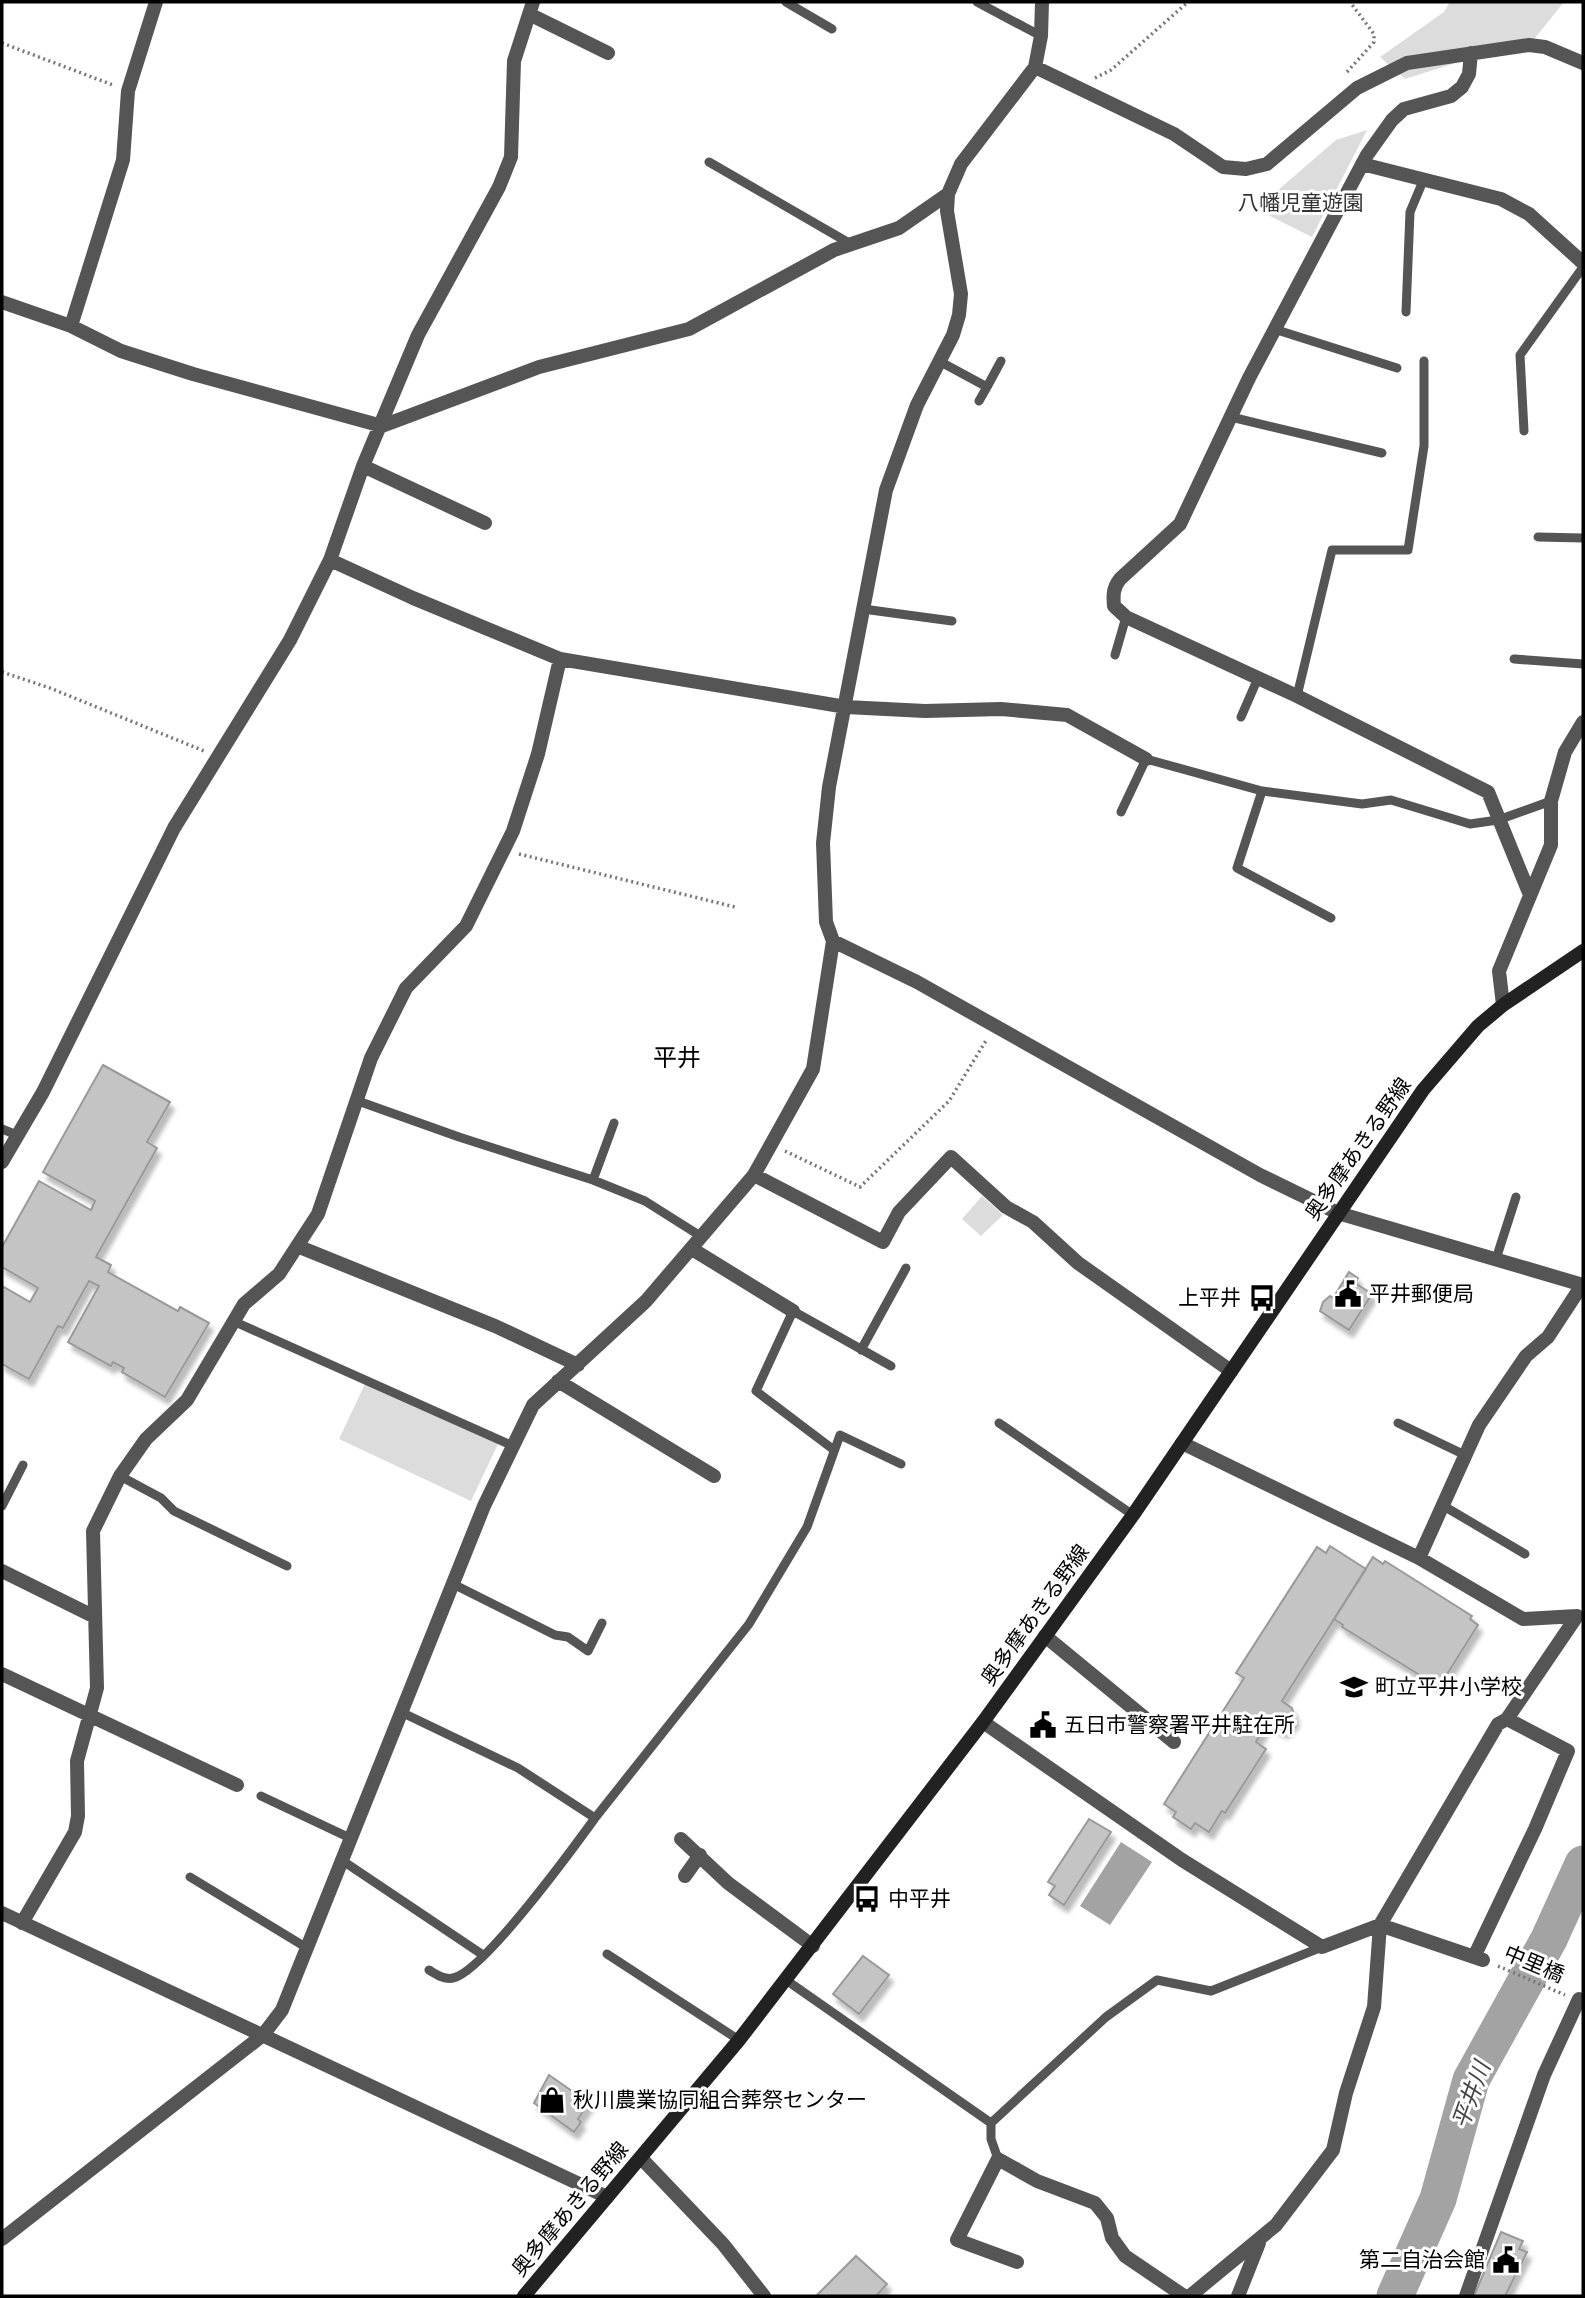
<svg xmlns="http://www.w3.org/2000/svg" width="1585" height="2298" font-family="Lato,'Noto Sans JP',sans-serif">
  <defs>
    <filter id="shadow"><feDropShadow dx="4" dy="7" stdDeviation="2" flood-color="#0004"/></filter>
  </defs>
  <rect width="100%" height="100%" fill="#fff"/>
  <path fill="#dcdcdc" d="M1450 2H1564L1535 38 1405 79 1380 57 1444 12Z
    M1367 130 1312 237 1256 209 1336 140Z
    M982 1196 1003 1215 981 1236 962 1219Z
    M365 1384 498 1444 471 1501 339 1439Z"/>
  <path fill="#a3a3a3" d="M1121 1842 1152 1862 1110 1925 1080 1906Z"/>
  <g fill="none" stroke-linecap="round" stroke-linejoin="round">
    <path stroke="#a3a3a3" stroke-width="37" d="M1395 2296 1438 2199 1471 2080 1549 1939 1583 1864"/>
  </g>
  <path fill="#c4c4c4" stroke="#999" stroke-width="2" filter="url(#shadow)" d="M103 1065 170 1102 147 1142 157 1148 96 1257 111 1265 108 1272 178 1311 180 1307 209 1323 165 1397 122 1372 124 1368 113 1362 111 1366 68 1342 99 1286 89 1281 63 1328 58 1326 29 1379 2 1364V1286L30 1302 38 1288 2 1267V1247L39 1181 91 1210 95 1201 43 1172Z
    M1349 1272 1358 1278 1355 1283 1372 1294 1349 1330 1320 1311 1323 1302 1330 1296 1333 1298Z
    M1330 1546 1366 1569 1282 1701 1292 1708 1295 1720 1284 1731 1267 1724 1256 1742 1266 1749 1225 1813 1222 1811 1209 1832 1195 1823 1191 1829 1173 1817 1176 1812 1164 1804 1244 1678 1236 1673 1317 1547 1326 1553Z
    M1373 1557 1383 1564 1385 1561 1472 1616 1470 1619 1478 1625 1439 1687 1342 1627 1343 1625 1334 1619Z
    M1089 1819 1111 1832 1064 1905 1049 1895 1055 1886 1048 1882Z
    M863 1956 889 1975 859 2014 833 1994Z
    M549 2075 589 2103 578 2119 581 2122 574 2132 534 2103Z
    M1501 2232 1523 2241 1519 2249 1527 2252 1505 2296H1474Z
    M856 2256 887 2284 876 2296H816Z"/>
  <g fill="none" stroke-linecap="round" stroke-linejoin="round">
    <path stroke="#777" stroke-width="3.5" stroke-dasharray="2 3.5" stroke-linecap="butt" d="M2 43 113 85
      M1347 72 1374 42V34L1350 2
      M1095 78 1111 70 1188 2
      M2 672 50 688 204 751
      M519 854 735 907
      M785 1151 860 1187 949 1101 987 1039
      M1498 1966 1565 1995"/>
    <path stroke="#555" stroke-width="9" d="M786 2 832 29
      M977 2 1041 36
      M709 162 849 243
      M1406 312 1410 212 1423 181
      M1274 329 1397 368
      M939 361 987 387 1001 361
      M979 401 987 387
      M1231 417 1382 453
      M1524 431 1520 355 1583 267
      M1538 537 1583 538
      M863 609 952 621
      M1115 655 1126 617
      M1514 659 1583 664
      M1297 696 1332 550H1408L1424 446V361
      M1241 717 1258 678
      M1262 791 1237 868 1331 918
      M1121 812 1146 759 1262 791 1362 804 1391 800 1470 824 1498 820 1551 801
      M358 1101 459 1137 593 1180 645 1201 702 1237
      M2 1129 17 1135
      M593 1180 614 1123
      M1496 1259 1516 1197
      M233 1321 513 1446
      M861 1350 906 1268
      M999 1423 1133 1515
      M1398 1423 1465 1455
      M834 1450 756 1391 793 1311 891 1366
      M120 1476 161 1498 174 1511 287 1566
      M1442 1505 1525 1554
      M2 1506 23 1465
      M455 1585 555 1635 568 1637 588 1651 602 1623
      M403 1713 518 1768 595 1818C574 1847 483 1972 453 1978 444 1980 436 1974 429 1970
      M261 1796 350 1838
      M595 1818 749 1624 807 1527 840 1435 901 1464
      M340 1859 483 1955
      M190 1877 307 1948
      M607 1954 739 2040
      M786 1980 991 2123
      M998 2159 991 2139V2123L1106 2017 1157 1980 1211 1991 1322 1947"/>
    <path stroke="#555" stroke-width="14" d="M529 14 608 53
      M1471 53 1469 74 1462 87 1451 96 1404 109 1392 120 1367 155 1249 378 1180 524 1120 579C1113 588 1113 595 1114 606L1126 617 1297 696 1488 792 1530 895
      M1035 67 1174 134 1223 167 1246 169 1267 164 1357 88 1407 63 1529 45 1545 47 1583 63
      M1362 164 1501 199 1529 214 1583 263
      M2 302 71 326 121 351 193 374 382 426 539 367 689 329 834 250 899 228 948 194
      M71 326 123 160 128 91 156 2
      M363 466 485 523
      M330 560 413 598 560 659 846 707 925 711 1001 709 1067 715 1146 759
      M833 941 917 982 1260 1175 1338 1213 1583 1285
      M1503 1005 1499 971 1551 845V801L1565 752 1583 722
      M2 1162 43 1092 174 828 290 640 330 560 363 466 418 335 499 187 511 157 514 61 533 2
      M754 1175 883 1242 899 1212 951 1157 1006 1207 1033 1222 1078 1263 1231 1371
      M297 1246 495 1326 578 1365
      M692 1249 793 1311
      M558 1381 714 1476
      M1182 1443 1419 1558 1523 1619 1577 1616
      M1419 1558 1479 1425 1526 1356 1548 1337 1582 1285
      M2 1571 93 1616
      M1045 1636 1174 1742
      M2 1674 237 1785
      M983 1722 1182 1860 1322 1947 1380 1925 1483 1960
      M681 1839 728 1883 813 1946
      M685 1876 700 1855
      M22 1923 75 1832 78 1816 77 1761 97 1688 93 1531 120 1476 146 1439 187 1400 244 1304 279 1274 318 1214 371 1058 406 988 466 926 513 831 538 754 560 659
      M1474 1957 1535 1829 1568 1751 1507 1719
      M2 2239 263 2035 282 2010 484 1506 533 1405 646 1301 754 1175 813 1069 833 941 826 922 823 843 829 787 886 490 917 405 953 335 959 315 961 294 947 211 948 194 961 164 1035 67 1041 36 1042 2
      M1017 2262 957 2240 998 2159 1037 2181 1095 2203 1107 2218 1112 2238 1125 2256 1184 2296
      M1190 2296 1276 2225 1333 2150 1346 2093 1374 2007 1380 1925 1498 1724 1507 1719 1577 1616
      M1238 2296 1259 2243
      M1466 2296 1544 2075 1579 1999"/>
    <path stroke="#555" stroke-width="14" d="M2 1913 607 2197
      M641 2158 723 2244 764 2296"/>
    <path stroke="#222" stroke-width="14" d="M524 2296 739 2040 983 1722 1133 1515 1423 1090 1478 1026 1503 1005 1583 951"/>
  </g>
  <defs>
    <symbol id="civic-bare" viewBox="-9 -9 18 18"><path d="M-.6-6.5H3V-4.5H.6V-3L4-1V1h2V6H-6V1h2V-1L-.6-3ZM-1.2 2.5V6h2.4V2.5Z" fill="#000" stroke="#fff" stroke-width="2.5" paint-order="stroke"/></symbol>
    <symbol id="bus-bare" viewBox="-9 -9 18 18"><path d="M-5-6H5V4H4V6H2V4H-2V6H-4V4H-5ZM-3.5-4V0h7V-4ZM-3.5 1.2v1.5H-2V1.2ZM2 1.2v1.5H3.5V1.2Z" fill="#000" stroke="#fff" stroke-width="2.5" paint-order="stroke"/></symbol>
    <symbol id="school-bare" viewBox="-9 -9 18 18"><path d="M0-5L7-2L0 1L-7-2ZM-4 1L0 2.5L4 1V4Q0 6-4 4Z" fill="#000" stroke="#fff" stroke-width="2.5" paint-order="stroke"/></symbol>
    <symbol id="shop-bare" viewBox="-9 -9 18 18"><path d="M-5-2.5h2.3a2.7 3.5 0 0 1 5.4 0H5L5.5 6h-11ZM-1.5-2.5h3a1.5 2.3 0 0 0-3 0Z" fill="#000" stroke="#fff" stroke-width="2.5" paint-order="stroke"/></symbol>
  </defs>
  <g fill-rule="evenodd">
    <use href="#civic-bare" x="1329" y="1275" width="38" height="38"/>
    <use href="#bus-bare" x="1243" y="1279" width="38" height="38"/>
    <use href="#school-bare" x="1335" y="1668" width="38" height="38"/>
    <use href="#civic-bare" x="1024" y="1706" width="38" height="38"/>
    <use href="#bus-bare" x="848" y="1880" width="38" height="38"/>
    <use href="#shop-bare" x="533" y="2081" width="38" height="38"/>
    <use href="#civic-bare" x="1487" y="2241" width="38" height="38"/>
  </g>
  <g text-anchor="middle" stroke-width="6" stroke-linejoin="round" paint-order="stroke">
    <g font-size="21" fill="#333" stroke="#fff">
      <text x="1301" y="210">八幡児童遊園</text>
    </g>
    <g font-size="21" fill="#000" stroke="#fff">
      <text transform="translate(1358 1149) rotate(-55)" y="7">奥多摩あきる野線</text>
      <text transform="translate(1035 1615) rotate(-54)" y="7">奥多摩あきる野線</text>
      <text transform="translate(1534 1964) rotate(23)" y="7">中里橋</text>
      <text transform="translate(570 2209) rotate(-50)" y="7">奥多摩あきる野線</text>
    </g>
    <g font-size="21" fill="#000" stroke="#fff" text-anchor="start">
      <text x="1369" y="1301">平井郵便局</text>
      <text x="1241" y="1305" text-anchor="end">上平井</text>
      <text x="1375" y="1694">町立平井小学校</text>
      <text x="1064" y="1732">五日市警察署平井駐在所</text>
      <text x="888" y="1906">中平井</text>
      <text x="573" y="2107">秋川農業協同組合葬祭センター</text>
      <text x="1485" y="2267" text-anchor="end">第二自治会館</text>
    </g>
    <g font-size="23" font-style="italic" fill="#444" stroke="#fff">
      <text transform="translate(1471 2095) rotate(-70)" y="8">平井川</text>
    </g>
    <g font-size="24" fill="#000" stroke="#fff">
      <text x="677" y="1066">平井</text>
    </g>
  </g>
  <rect width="1585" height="2298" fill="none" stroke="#000000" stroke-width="7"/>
</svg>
